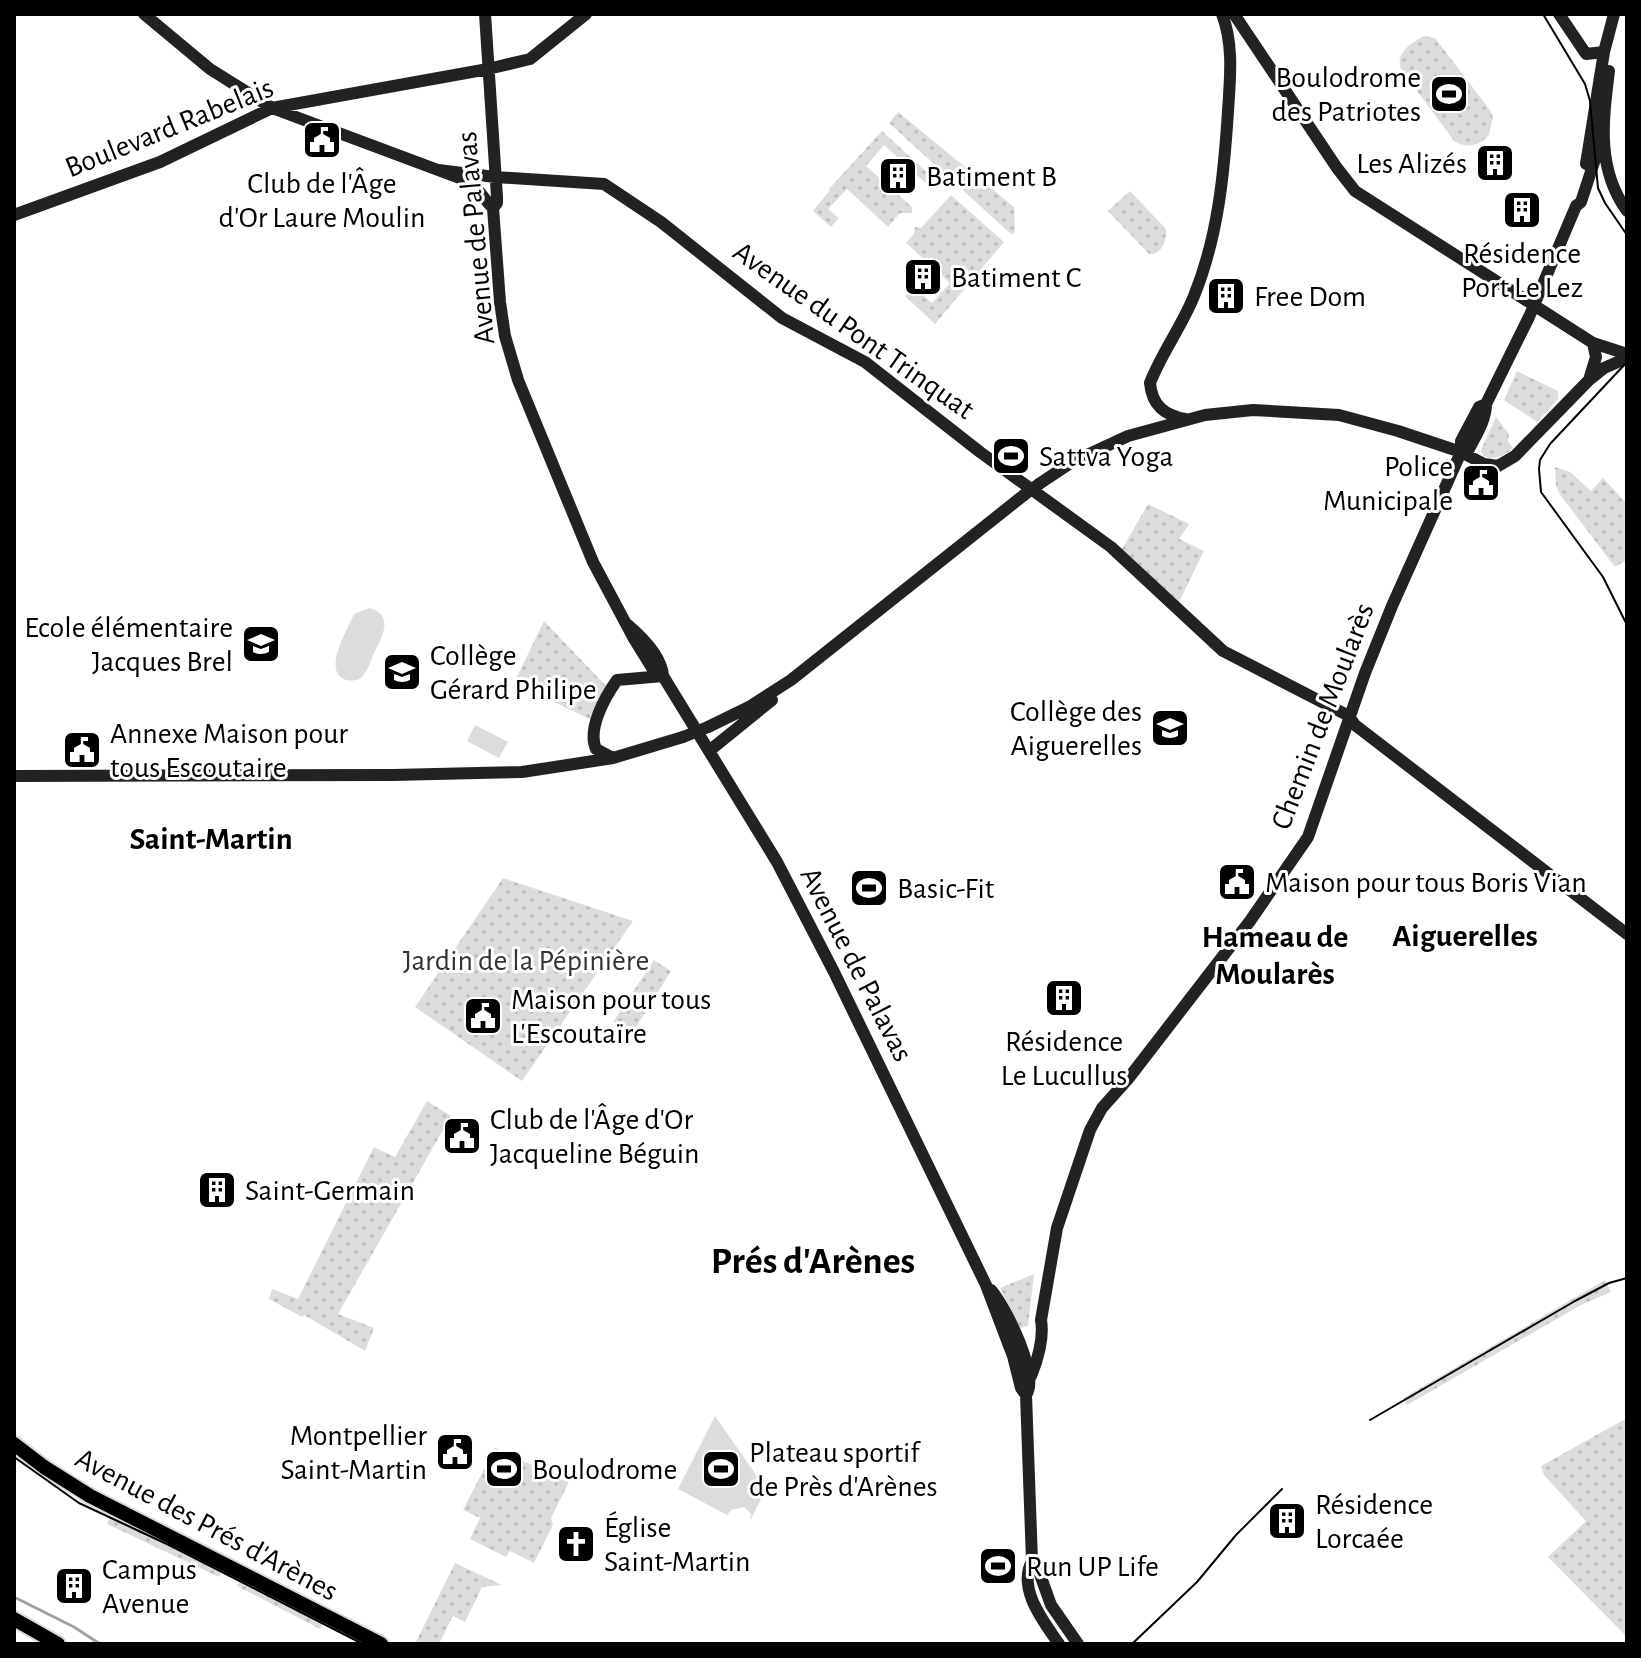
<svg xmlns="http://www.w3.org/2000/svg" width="1641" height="1658" font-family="'Alegreya Sans',sans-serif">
  <defs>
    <pattern id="green-dots" width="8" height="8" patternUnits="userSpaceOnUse" patternTransform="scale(2)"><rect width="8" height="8" fill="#dcdcdc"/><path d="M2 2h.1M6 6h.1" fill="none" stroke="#bbb" stroke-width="1.8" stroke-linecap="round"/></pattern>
  </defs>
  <rect width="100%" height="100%" fill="#fff"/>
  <path fill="url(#green-dots)" d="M1424 36 1435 38 1438 42 1490 110 1493 117 1489 135C1479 146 1467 149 1454 141L1401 69C1395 53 1411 43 1424 36Z
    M898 112 1014 207 1015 231 1012 235 889 123Z
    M882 131 935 180 929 186 884 145 866 166 912 207V213H900L888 227 847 189 828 209 839 218 831 227 813 211 830 190 829 189Z
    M1130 191 1166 229C1167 240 1162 255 1149 254L1108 211Z
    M951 195 1004 242 935 324 905 296 913 287 932 303 950 283 906 243 914 234 915 227 921 228Z
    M1517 371 1558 391V399L1537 422 1504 400Z
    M1496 417 1509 434 1508 441 1513 448C1504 456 1495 461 1483 456L1481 450Z
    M1555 467 1570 472 1591 491 1603 478 1627 504V560L1615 567 1561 496 1556 486Z
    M1148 504 1189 524 1179 539 1204 551 1179 602 1122 549Z
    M544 621 607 687 590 719 514 683Z
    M503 878 633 921 522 1081 415 1007Z
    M654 960 671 971 633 1032 613 1022Z
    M427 1101 451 1116 338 1314 374 1328 365 1351 304 1315 302 1317 269 1299 272 1289 298 1299 374 1147 395 1157Z
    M1034 1274 1028 1326 1020 1328 1000 1288Z
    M1605 1280 1611 1292 1581 1305 1407 1405 1403 1398Z
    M1627 1418V1637L1548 1557 1586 1521 1544 1475 1541 1466Z
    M495 1448 569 1482 551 1518 553 1525 534 1563 510 1551 506 1557 470 1539 480 1518 463 1510Z
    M112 1512 224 1568 219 1577 107 1524Z
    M455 1563 502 1585 482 1587 465 1622 453 1616 439 1644H415Z
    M241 1577 325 1620 320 1629 237 1586Z"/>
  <path fill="#dcdcdc" d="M1448 69 1473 103 1449 119 1425 85Z
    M369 608C395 615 382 637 374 653 371 660 368 670 363 676 359 681 352 681 346 680 321 672 348 629 354 614Z
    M475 725 508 742 499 758 467 741Z
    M715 1416 766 1489 750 1521 751 1514 744 1507 731 1510 727 1515 678 1489Z
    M497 1452 523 1465 512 1486 486 1473Z"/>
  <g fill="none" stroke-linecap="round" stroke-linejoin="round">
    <path stroke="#a3a3a3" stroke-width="3" d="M14 1597 74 1627 100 1644"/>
    <defs>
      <path id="primary" d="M14 1444 44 1467 90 1496 381 1644
        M14 1619 58 1644"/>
    </defs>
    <use href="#primary" stroke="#dbdbdb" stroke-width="18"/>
    <path stroke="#222" stroke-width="12" d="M144 14 210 69 272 108 470 182C480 190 484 200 493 208
      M485 14 497 197V203L493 208 500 302 505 336 518 380 593 562 633 637 654 671 663 676
      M1234 14 1337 168 1355 191 1593 343 1627 354
      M1559 14 1586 54 1604 52
      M1609 71C1603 120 1596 168 1627 211
      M1586 164 1604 52 1614 14
      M438 170 495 177 604 184 661 222 782 318 865 362 980 452 1111 547 1223 651 1349 716 1355 725 1627 934
      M14 215 160 162 272 108 488 69 530 59 586 14
      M1589 380 1596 357 1593 343
      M1185 419C1164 415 1152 405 1150 383 1161 354 1182 326 1194 296 1218 237 1224 174 1228 111 1230 79 1234 45 1222 14
      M1461 452 1469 449C1476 435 1486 420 1486 404L1529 317 1576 206 1581 202 1599 147 1602 128
      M1039 484 1072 462 1128 436 1205 415 1253 410 1339 415 1398 431 1461 452 1484 464 1498 466 1515 456 1589 380 1604 368 1627 358
      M628 625C642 637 662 657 663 676L777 862 834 972 986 1285 1013 1356 1021 1388 1026 1395
      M708 727 749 707 791 680 1024 495
      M709 751 772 700
      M613 758 596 749C587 729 605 697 617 680L663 676
      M14 776 393 775 522 772 613 758 683 737
      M991 1290C1006 1307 1040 1376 1026 1395L1032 1561C1017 1589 1044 1622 1059 1644
      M1031 1376C1038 1360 1044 1337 1041 1320L1057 1228 1090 1130 1102 1108 1128 1079 1250 921 1308 837 1365 673 1392 606 1461 452V441L1479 407 1486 404
      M1032 1561 1037 1566 1051 1605 1078 1644"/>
    <use href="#primary" stroke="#000" stroke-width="14"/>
    <path stroke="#000" stroke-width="2" d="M1543 14 1585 84 1590 101 1598 188 1605 203 1627 235
      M1627 362 1550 444 1540 460 1539 469 1541 492 1603 577 1627 625
      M1370 1420 1575 1301 1609 1283 1627 1278
      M14 1457 79 1503 171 1546 363 1644
      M1132 1644 1197 1582 1236 1535 1282 1489"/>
    <path stroke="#222" stroke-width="12" d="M1024 495 1039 484
      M683 737 708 727"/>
  </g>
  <defs>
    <symbol id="stadium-square" viewBox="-11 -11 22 22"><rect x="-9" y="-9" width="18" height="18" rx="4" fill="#000" stroke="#fff"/><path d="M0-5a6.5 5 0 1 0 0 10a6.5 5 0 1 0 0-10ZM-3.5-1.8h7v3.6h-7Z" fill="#fff"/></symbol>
    <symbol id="civic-square" viewBox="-11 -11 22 22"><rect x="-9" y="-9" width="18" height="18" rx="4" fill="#000" stroke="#fff"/><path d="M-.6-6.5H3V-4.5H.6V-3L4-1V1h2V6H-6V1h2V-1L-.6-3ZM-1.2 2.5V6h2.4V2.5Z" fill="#fff"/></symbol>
    <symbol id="building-square" viewBox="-11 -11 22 22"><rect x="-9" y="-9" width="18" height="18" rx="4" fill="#000" stroke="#fff"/><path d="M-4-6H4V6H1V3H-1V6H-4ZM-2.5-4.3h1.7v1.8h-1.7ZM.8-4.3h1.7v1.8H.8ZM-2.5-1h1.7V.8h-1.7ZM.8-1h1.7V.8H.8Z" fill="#fff"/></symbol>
    <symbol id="school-square" viewBox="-11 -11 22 22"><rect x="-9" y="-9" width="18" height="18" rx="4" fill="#000" stroke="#fff"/><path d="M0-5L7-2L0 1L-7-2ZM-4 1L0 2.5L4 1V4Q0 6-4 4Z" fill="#fff"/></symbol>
    <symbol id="church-square" viewBox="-11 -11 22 22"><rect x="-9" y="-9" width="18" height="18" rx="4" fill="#000" stroke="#fff"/><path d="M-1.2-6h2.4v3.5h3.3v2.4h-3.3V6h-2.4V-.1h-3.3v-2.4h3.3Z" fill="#fff"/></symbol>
  </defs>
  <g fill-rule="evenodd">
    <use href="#stadium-square" x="1427" y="72" width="44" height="44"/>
    <use href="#civic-square" x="300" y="118" width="44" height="44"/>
    <use href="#building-square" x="1473" y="141" width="44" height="44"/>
    <use href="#building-square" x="876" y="154" width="44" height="44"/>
    <use href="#building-square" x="1500" y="188" width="44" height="44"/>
    <use href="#building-square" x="901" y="255" width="44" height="44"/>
    <use href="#building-square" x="1204" y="274" width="44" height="44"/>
    <use href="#stadium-square" x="989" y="434" width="44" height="44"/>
    <use href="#civic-square" x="1459" y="461" width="44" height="44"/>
    <use href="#school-square" x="239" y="622" width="44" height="44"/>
    <use href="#school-square" x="380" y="650" width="44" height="44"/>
    <use href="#school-square" x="1148" y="706" width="44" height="44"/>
    <use href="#civic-square" x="60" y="728" width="44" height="44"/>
    <use href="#civic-square" x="1215" y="860" width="44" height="44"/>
    <use href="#stadium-square" x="847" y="866" width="44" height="44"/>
    <use href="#building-square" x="1042" y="976" width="44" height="44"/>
    <use href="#civic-square" x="461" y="994" width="44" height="44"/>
    <use href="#civic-square" x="440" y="1114" width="44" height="44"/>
    <use href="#building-square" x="195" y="1168" width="44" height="44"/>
    <use href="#civic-square" x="433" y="1430" width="44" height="44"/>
    <use href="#stadium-square" x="482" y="1447" width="44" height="44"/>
    <use href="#stadium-square" x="699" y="1447" width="44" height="44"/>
    <use href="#building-square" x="1265" y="1499" width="44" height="44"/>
    <use href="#church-square" x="554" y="1522" width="44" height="44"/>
    <use href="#stadium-square" x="976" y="1544" width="44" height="44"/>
    <use href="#building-square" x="52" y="1564" width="44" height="44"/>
  </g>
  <g text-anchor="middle" stroke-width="6" stroke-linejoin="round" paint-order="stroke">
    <g font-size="30" fill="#000" stroke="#fff" text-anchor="start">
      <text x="1421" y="87" text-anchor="end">Boulodrome<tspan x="1421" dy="34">des Patriotes</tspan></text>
      <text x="1467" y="173" text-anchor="end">Les Alizés</text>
      <text x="926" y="186">Batiment B</text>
      <text x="322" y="193" text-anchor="middle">Club de l'Âge<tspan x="322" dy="34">d'Or Laure Moulin</tspan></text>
      <text x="1522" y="263" text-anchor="middle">Résidence<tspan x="1522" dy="34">Port Le Lez</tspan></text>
      <text x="951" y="287">Batiment C</text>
      <text x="1254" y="306">Free Dom</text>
      <text x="1039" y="466">Sattva Yoga</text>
      <text x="1453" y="476" text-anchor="end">Police<tspan x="1453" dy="34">Municipale</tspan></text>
      <text x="233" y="637" text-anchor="end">Ecole élémentaire<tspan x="233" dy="34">Jacques Brel</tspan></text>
      <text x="430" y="665">Collège<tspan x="430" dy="34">Gérard Philipe</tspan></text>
      <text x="1142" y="721" text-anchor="end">Collège des<tspan x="1142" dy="34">Aiguerelles</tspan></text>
      <text x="110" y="743">Annexe Maison pour<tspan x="110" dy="34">tous Escoutaire</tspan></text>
      <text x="1265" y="892">Maison pour tous Boris Vian</text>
      <text x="897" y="898">Basic-Fit</text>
      <text x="511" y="1009">Maison pour tous<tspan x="511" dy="34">L'Escoutaïre</tspan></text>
      <text x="1064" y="1051" text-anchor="middle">Résidence<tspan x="1064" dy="34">Le Lucullus</tspan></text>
      <text x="490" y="1129">Club de l'Âge d'Or<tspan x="490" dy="34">Jacqueline Béguin</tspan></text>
      <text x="245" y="1200">Saint-Germain</text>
      <text x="427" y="1445" text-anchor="end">Montpellier<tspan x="427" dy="34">Saint-Martin</tspan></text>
      <text x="749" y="1462">Plateau sportif<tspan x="749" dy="34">de Près d'Arènes</tspan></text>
      <text x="532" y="1479">Boulodrome</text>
      <text x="1315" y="1514">Résidence<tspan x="1315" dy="34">Lorcaée</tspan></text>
      <text x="604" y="1537">Église<tspan x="604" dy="34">Saint-Martin</tspan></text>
      <text x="1026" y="1576">Run UP Life</text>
      <text x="102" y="1579">Campus<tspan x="102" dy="34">Avenue</tspan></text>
    </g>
    <g font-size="30" fill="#000" stroke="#fff">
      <text transform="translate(169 127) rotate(-22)" y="10">Boulevard Rabelais</text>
      <text transform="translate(475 238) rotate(-95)" y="10">Avenue de Palavas</text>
      <text transform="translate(854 330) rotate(35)" y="10">Avenue du Pont Trinquat</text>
      <text transform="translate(1322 716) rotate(-69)" y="10">Chemin de Moularès</text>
      <text transform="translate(857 964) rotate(63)" y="10">Avenue de Palavas</text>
      <text transform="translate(207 1524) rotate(28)" y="10">Avenue des Prés d'Arènes</text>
    </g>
    <g font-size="30" fill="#333" stroke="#fff">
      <text x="526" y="970">Jardin de la Pépinière</text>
    </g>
    <g font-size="32" font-weight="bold" fill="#000" stroke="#fff">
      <text x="211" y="849">Saint-Martin</text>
      <text x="1465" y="946">Aiguerelles</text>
      <text x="1275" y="947">Hameau de<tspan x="1275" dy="37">Moularès</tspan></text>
    </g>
    <g font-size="38" font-weight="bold" fill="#000" stroke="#fff">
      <text x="813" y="1273">Prés d'Arènes</text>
    </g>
  </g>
  <rect width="1641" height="1658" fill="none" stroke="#000000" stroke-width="32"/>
</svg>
